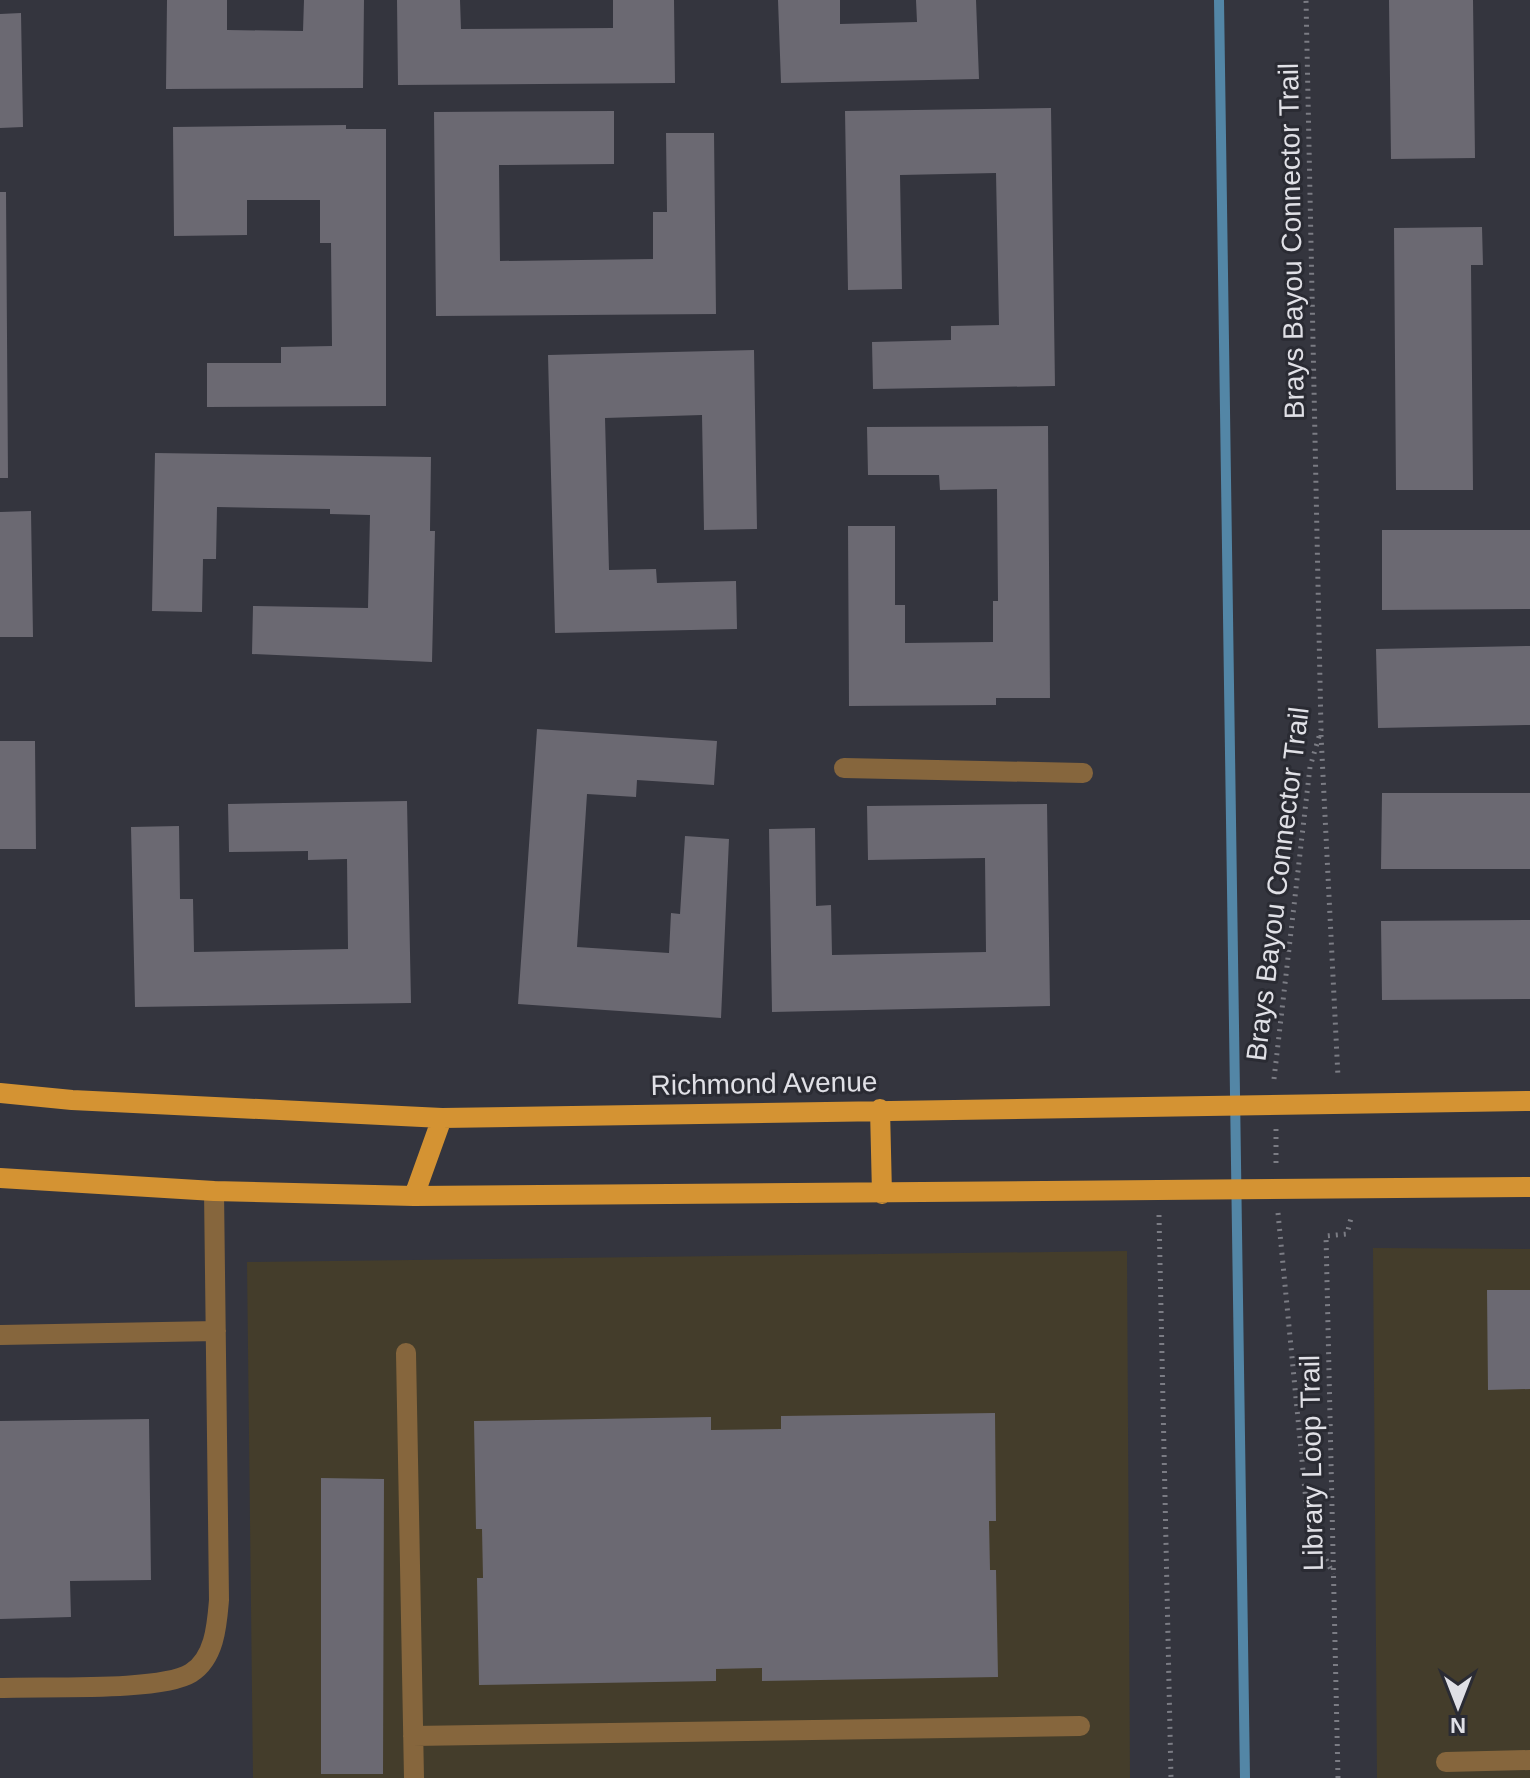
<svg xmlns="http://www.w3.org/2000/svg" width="1530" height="1778" font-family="Helvetica,sans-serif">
  <rect width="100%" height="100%" fill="#34353e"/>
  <path fill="#443d2b" d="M1373 1248 1530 1249V1778H1377Z
    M1127 1251 1130 1778H253L247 1262Z"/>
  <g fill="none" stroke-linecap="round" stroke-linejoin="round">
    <path stroke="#5386a6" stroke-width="10" d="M1219 0 1245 1778"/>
  </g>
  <path fill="#6b6972" d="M167 0H227V30L303 31 304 0H364L363 88 166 89Z
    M397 0H460L461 29 613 28V0H674L675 83 398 85Z
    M778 0H840V24L917 22 916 0H976L979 79 781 83Z
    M1389 0H1473L1475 158 1391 159Z
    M21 13 23 127 0 128V14Z
    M1051 108 1055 386 873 389 872 342 951 340V326L999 325 996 173 900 175 902 289 848 290 845 111Z
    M614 111V164L499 165 500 261 653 259V212H667L666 133H714L716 314 436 316 434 112Z
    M346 125V129H386V406L207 407V363H281V347L332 346 331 243H320V200H247V235L174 236 173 127Z
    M0 192H6L8 478H0Z
    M1482 227 1483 265H1471L1473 490H1396L1394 228Z
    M754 350 757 529 704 530 702 415 605 418 609 570 656 569 657 583 736 581 737 629 555 633 548 355Z
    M1048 426 1050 698H996V705L849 706 848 526H895V605H905V643L993 642V601H998L997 489 940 490 939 475H868L867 427Z
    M155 453 431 457 430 531H435L432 662 252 654 253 606 368 608 370 515 330 514V509L217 507 216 559H203L202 612 152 611Z
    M31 511 33 637H0V512Z
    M1382 530H1530V609L1382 610Z
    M1530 646V725L1378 728 1376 649Z
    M537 729 717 741 714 785 637 780 636 797 587 794 577 947 669 953 671 913 680 914 685 836 729 839 721 1018 518 1004Z
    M0 741H35L36 849H0Z
    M1382 793H1530V869H1381Z
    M407 801 411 1003 135 1007 131 827 179 826 180 899H193L194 952 348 949 347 859 308 860V851L229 852 228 804Z
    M1047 804 1050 1006 772 1012 769 829 815 828 816 906 831 905 832 955 986 952 985 858 868 860 867 806Z
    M1530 920V999L1382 1000 1381 921Z
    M1487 1290H1530V1389L1488 1390Z
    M995 1413 996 1521H989L990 1570H996L998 1677 762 1681V1668L716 1669V1681L479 1685 477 1578H483L482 1529H476L474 1421 711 1417V1430L781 1429V1416Z
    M149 1419 151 1580 70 1581 71 1617 0 1619V1421Z
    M321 1478 384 1479 383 1774H321Z"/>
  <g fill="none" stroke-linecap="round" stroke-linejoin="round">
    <path stroke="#7b7c84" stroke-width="5" stroke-dasharray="2 6" stroke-linecap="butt" d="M1321 735 1338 1077
      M1274 1079 1310 767 1321 730 1306 0
      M1276 1129V1163
      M1278 1213 1308 1522 1333 1574
      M1159 1215 1171 1778
      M1338 1778 1326 1236 1347 1234 1351 1218H1348"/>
    <path stroke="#86663d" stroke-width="20" d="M844 768 1083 773
      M0 1335 216 1331
      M406 1353 414 1778
      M0 1688C41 1686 160 1692 191 1673 215 1658 217 1624 219 1600L214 1191
      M413 1736 1080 1726
      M1446 1762 1530 1760"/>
    <path stroke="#d49333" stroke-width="20" d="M0 1093 72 1100 442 1118 1530 1101
      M880 1109 882 1194
      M0 1178 214 1191 414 1196 1530 1187
      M414 1196 442 1118"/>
  </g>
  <g text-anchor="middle" stroke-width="6" stroke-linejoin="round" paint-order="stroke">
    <g font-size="28" fill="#e0e0e6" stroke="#2a2b33">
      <text transform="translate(1291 241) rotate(-91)" y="10">Brays Bayou Connector Trail</text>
      <text transform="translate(1277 884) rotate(-83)" y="10">Brays Bayou Connector Trail</text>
      <text transform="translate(764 1083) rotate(-1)" y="10">Richmond Avenue</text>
      <text transform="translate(1311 1463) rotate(-91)" y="10">Library Loop Trail</text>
    </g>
  </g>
  <g transform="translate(1458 1706) rotate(180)" stroke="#2a2b33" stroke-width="6" paint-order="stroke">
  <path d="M0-6L14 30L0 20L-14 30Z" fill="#e0e0e6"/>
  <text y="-12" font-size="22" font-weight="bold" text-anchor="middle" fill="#e0e0e6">N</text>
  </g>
</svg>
